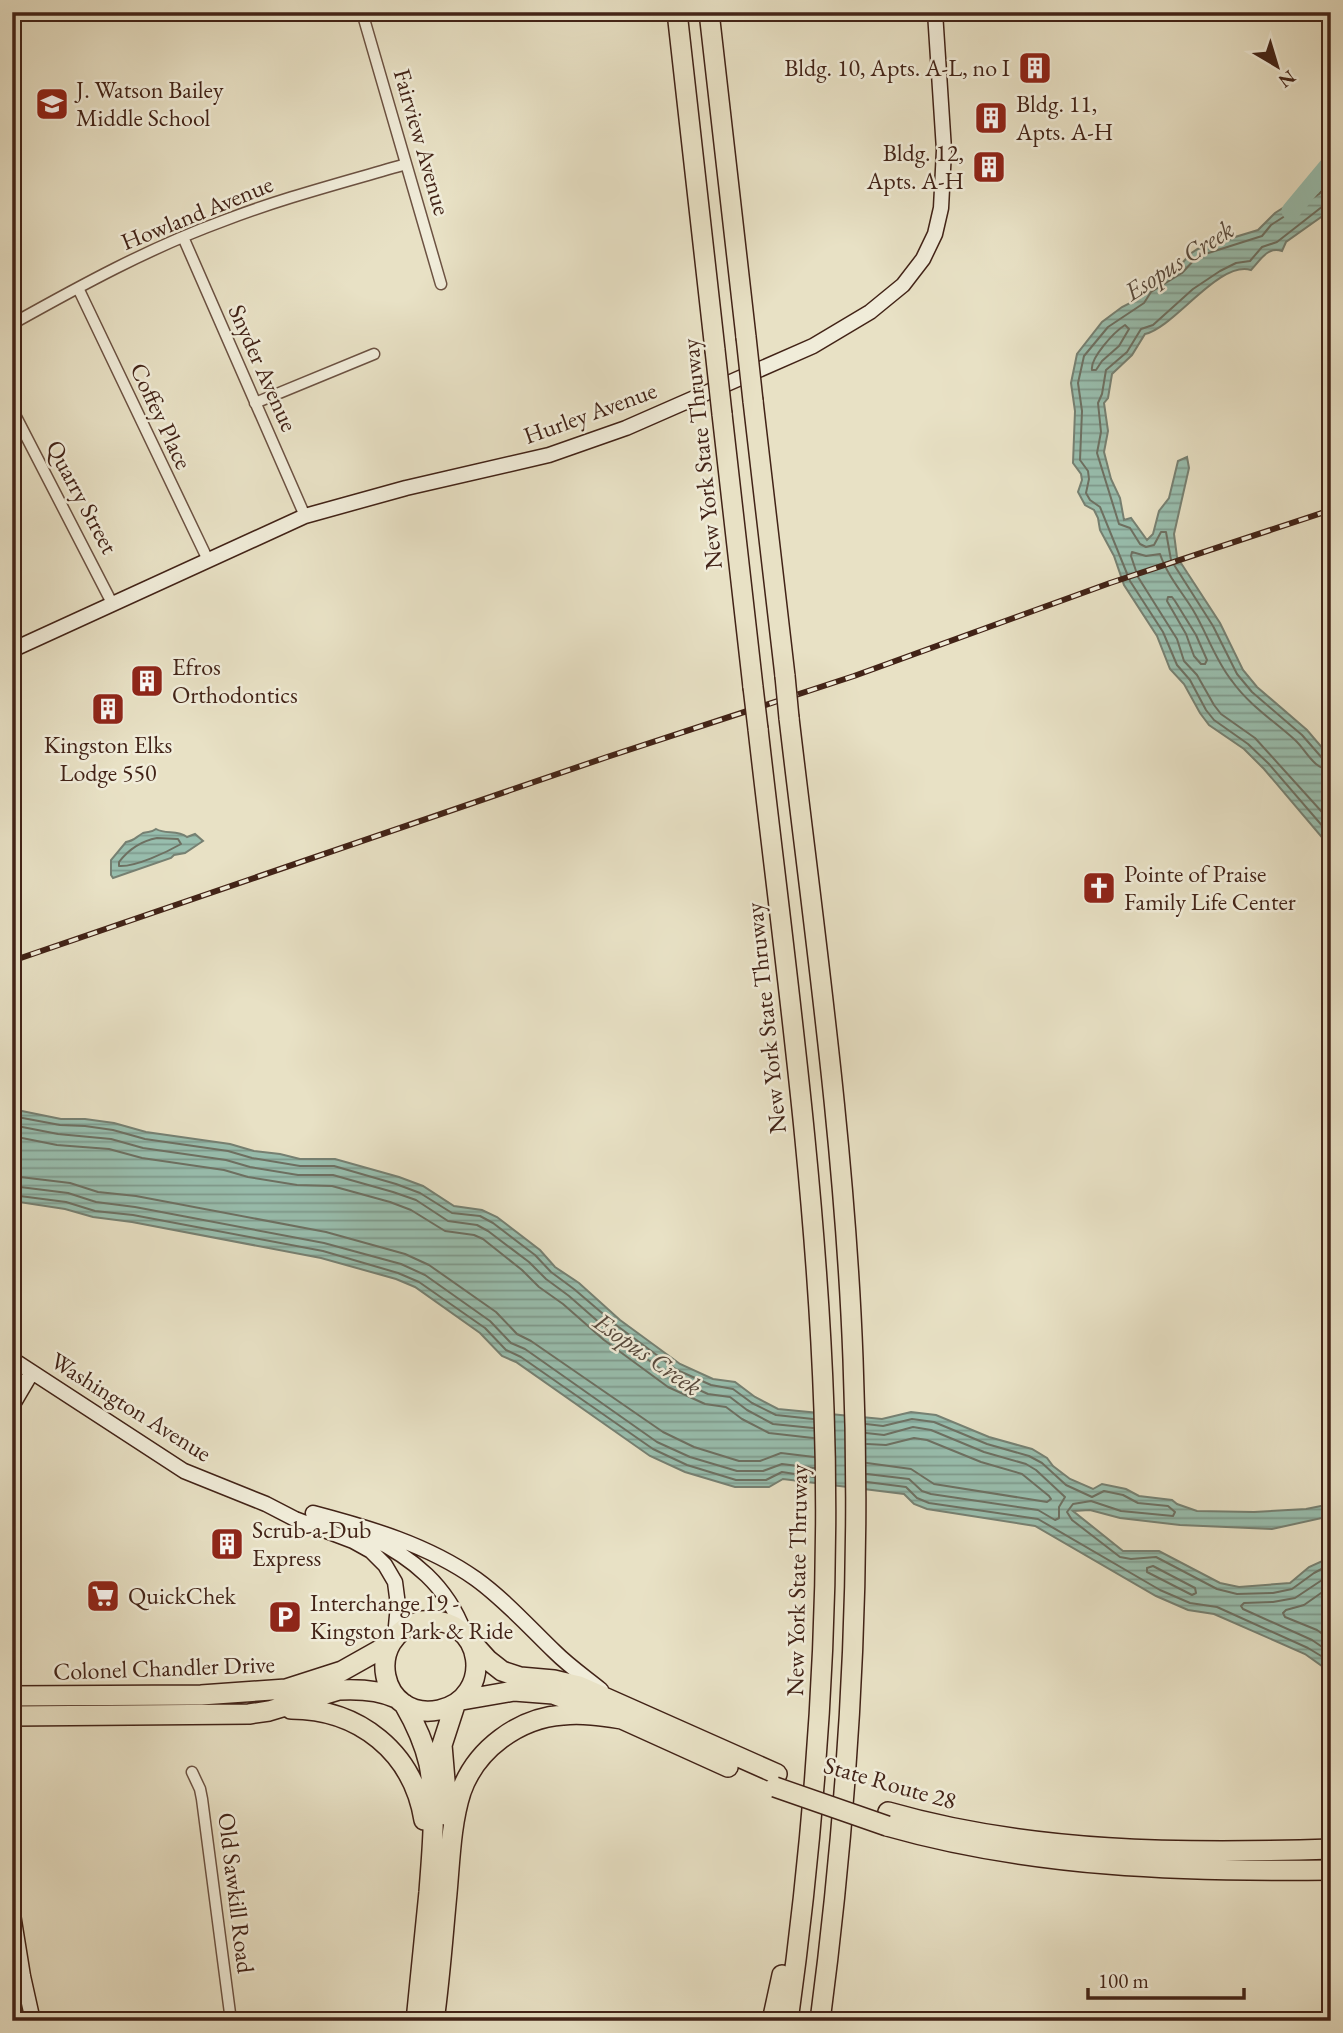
<svg xmlns="http://www.w3.org/2000/svg" width="1343" height="2033" font-family="'EB Garamond',serif">
  <defs>
    <pattern id="water-rules" width="6" height="5" patternUnits="userSpaceOnUse" patternTransform="scale(1.75)"><rect width="6" height="5" fill="#98beae"/><path d="M0 2.5h6" fill="none" stroke="#7e9a8d"/></pattern>
  </defs>
  <rect width="100%" height="100%" fill="#e8e1c5"/>
  <filter id="stains"><feTurbulence type="fractalNoise" baseFrequency=".00286" numOctaves="4"/><feColorMatrix values="0 0 0 0 .2 0 0 0 0 .09 0 0 0 0 .02 0 0 0 .5 -.17"/></filter>
  <radialGradient id="worn" r=".72"><stop offset=".6" stop-color="#630" stop-opacity="0"/><stop offset="1" stop-color="#630" stop-opacity=".3"/></radialGradient>
  <path fill="url(#water-rules)" stroke="#768072" stroke-width="2" d="M1331 171V210L1286 242 1282 251C1267 246 1260 261 1251 270 1219 260 1174 328 1145 334L1132 355 1112 374 1108 398 1104 403 1108 431 1104 452 1111 479 1120 498 1124 520 1131 518 1147 540 1153 534 1159 511 1169 498 1178 461 1187 457 1189 468 1174 534 1177 557 1220 623 1243 670 1257 687 1307 730 1331 758V848L1264 769 1244 749 1209 725 1200 713 1184 684 1170 669 1157 636 1124 585 1114 556 1100 530 1098 518 1094 510 1085 505 1078 492 1082 480 1081 474 1073 463 1075 411 1071 383 1077 354 1102 322 1122 307 1140 298 1146 287 1179 267 1190 254 1199 248 1258 230 1275 213 1314 188Z
    M156 829C166 835 177 829 187 837L195 834 203 841 185 853 174 855 171 858 113 878 111 875V860L126 842C134 841 136 837 143 833 148 831 151 833 156 829Z
    M12 1109 61 1119H85L114 1123 146 1132 230 1144 254 1151 280 1154 300 1159H335L399 1177 423 1186 454 1206 482 1210 497 1217 540 1250 555 1267 579 1283 620 1320 680 1364 713 1379 735 1382 755 1397 778 1409 882 1419 911 1412 936 1415 989 1437 1032 1449 1047 1458 1053 1466 1070 1479 1093 1489 1102 1484 1126 1489 1139 1496 1172 1500 1177 1504 1197 1511 1254 1512 1306 1509 1331 1504V1516L1272 1529 1180 1525 1120 1518 1090 1510 1073 1511 1123 1551H1159L1220 1583 1239 1587 1290 1583 1309 1567 1331 1557V1669L1322 1666 1305 1654 1214 1614 1188 1610 1156 1596 1035 1526 927 1509 914 1504 904 1494 783 1479 769 1487H735L685 1472 650 1456 516 1362 502 1356 480 1333 415 1287 396 1279 321 1258 132 1222 93 1217 65 1209 12 1201Z"/>
  <g fill="none" stroke-linecap="round" stroke-linejoin="round">
    <path stroke="#6d7062" stroke-width="2" d="M1331 181 1319 194 1271 225 1262 236 1202 255 1195 259 1182 273 1151 292 1144 303 1108 327 1084 356 1078 383 1082 411 1080 460 1088 471 1089 479 1086 493 1090 500 1100 507 1130 581 1163 632 1177 665 1190 680 1206 710 1214 720 1248 744 1269 764 1331 836
      M1331 204 1323 206 1277 242 1262 247 1250 261 1236 263 1220 271 1193 289 1153 325 1141 329 1127 352 1106 370 1102 394 1098 403 1101 432 1097 453 1119 524 1130 528 1140 544 1146 547 1154 545 1161 532H1166L1171 560 1213 626 1237 674 1252 692 1302 735 1323 759 1331 761
      M1125 325 1129 329 1119 346 1102 361 1096 370H1092C1090 358 1114 332 1125 325Z
      M1168 597H1172L1175 601 1196 635 1207 660 1205 664H1201L1194 656 1186 634 1167 601Z
      M1331 770C1313 769 1307 751 1295 740 1274 721 1249 705 1232 681 1215 660 1207 633 1193 610 1182 592 1167 575 1160 554L1146 556 1132 552 1131 556 1138 577 1177 639 1184 661 1197 675 1214 705 1221 714 1255 738 1331 822
      M157 838 178 839 181 844C167 852 136 867 119 866V862C129 849 141 841 157 838Z
      M12 1116 60 1125 85 1126 113 1130 145 1139 228 1151 252 1158 300 1166H334L396 1184 420 1193 452 1213 480 1216 493 1223 535 1255 551 1272 574 1289 616 1325 677 1370 711 1385 733 1389 752 1403 776 1415 813 1419
      M12 1125 58 1134 111 1139 143 1148 226 1160 250 1167 298 1175H333L393 1192 416 1200 448 1221 477 1225 488 1231 529 1262 546 1279 569 1296 610 1332 673 1378 708 1394 730 1397 747 1410 773 1424 813 1428
      M12 1136 57 1145 109 1149 142 1158 224 1170 248 1177 297 1185 332 1186 390 1202 411 1210 445 1231 474 1235 483 1239 522 1270 539 1287 563 1304 604 1340 668 1387 705 1404 726 1407 742 1419 769 1433 813 1438
      M12 1176 70 1183 98 1192 136 1196 326 1232 405 1254 429 1265 496 1312 517 1334 531 1341 663 1432 694 1447 739 1461H760L781 1453 814 1457
      M12 1186 68 1193 96 1202 135 1207 324 1243 401 1264 425 1275 490 1321 511 1343 525 1349 657 1442 690 1457 737 1471H763L782 1464 814 1468
      M12 1195 66 1202 95 1211 133 1215 323 1251 398 1273 419 1282 485 1328 506 1350 521 1357 653 1449 687 1465 736 1480H766L782 1472 814 1477
      M866 1424 883 1426 912 1419 934 1422 987 1444 1029 1456 1042 1463 1066 1485 1092 1497 1104 1491 1123 1495 1138 1503 1168 1506 1175 1512 1173 1516 1121 1511 1091 1501 1073 1504 1067 1512 1072 1520 1120 1557 1131 1559 1156 1557 1217 1589 1237 1594 1273 1593 1292 1589 1314 1573 1331 1564
      M866 1433 884 1435 913 1427 931 1430 984 1452 1026 1464 1036 1470 1065 1497 1059 1507V1518L1055 1520 1038 1510 931 1494 922 1491 909 1479 867 1474
      M867 1444 886 1445 914 1438 927 1440 981 1462 1022 1474 1049 1496 1051 1499 1047 1502 934 1484 911 1469 867 1463
      M867 1482 906 1487 917 1498 929 1503 1038 1519 1160 1590 1190 1603 1217 1607 1308 1648 1331 1662
      M1153 1566 1195 1588 1196 1593 1192 1595 1147 1572V1568Z
      M1331 1574 1295 1598 1273 1602 1244 1603 1241 1606 1243 1609 1312 1640 1331 1653
      M1331 1586 1304 1605 1286 1610 1283 1613 1285 1617 1317 1630 1331 1640"/>
    <path stroke="#98beae" stroke-width="19" d="M1291 211 1331 163"/>
    <defs>
      <path id="street" d="M362 12 441 284
        M183 237 305 516
        M78 288 208 560
        M12 324C80 286 149 248 223 221 282 198 345 182 406 164
        M255 403 374 354
        M12 409 113 605
        M192 1772 200 1789 202 1799 231 2021"/>
      <path id="secondary" d="M12 650 305 516 406 488 549 455 626 428 813 346 870 312 903 285 923 259 935 234 941 208 944 150 935 12
        M12 1359 184 1471 266 1504 295 1519 353 1541 371 1551 385 1565 395 1582 398 1605 395 1637
        M12 1406 32 1372
        M313 1513C370 1528 428 1545 476 1579 505 1600 529 1627 555 1652 569 1666 585 1677 601 1690
        M370 1537C413 1558 447 1586 464 1632
        M12 1908 23 1976 33 2021"/>
      <path id="highway" d="M677 12 715 350
        M709 12 746 337
        M753 401 785 676
        M722 414 753 687
        M789 718C814 931 845 1145 853 1359 862 1580 849 1801 820 2021
        M758 729C784 956 816 1182 824 1410 831 1614 816 1819 788 2021
        M422 1621C487 1614 494 1699 439 1710 380 1722 362 1637 422 1621Z
        M469 1639 488 1660 502 1671 520 1677 554 1680 579 1686 777 1774
        M12 1696 201 1695 286 1689 342 1671 390 1644
        M462 1700 514 1691 553 1694 622 1719 728 1767
        M404 1704C415 1723 424 1742 429 1764 437 1806 432 1850 429 1892 425 1935 420 1978 416 2021
        M291 1709C359 1709 413 1752 424 1820
        M12 1716 249 1714 269 1711 339 1690C358 1689 379 1690 396 1698
        M888 1812C1031 1853 1183 1854 1331 1849
        M448 1816 442 1745 455 1705
        M887 1826C1031 1867 1182 1872 1331 1870
        M434 2021C440 1978 443 1935 447 1893 450 1860 451 1823 461 1792 476 1749 519 1718 563 1715 583 1713 602 1716 622 1719
        M772 2021 782 1975"/>
    </defs>
    <use href="#street" stroke="#6c5242" stroke-width="13"/>
    <use href="#secondary" stroke="#422317" stroke-width="17"/>
    <use href="#highway" stroke="#422317" stroke-width="22"/>
    <use href="#street" stroke="#f0ecd9" stroke-width="10"/>
    <use href="#secondary" stroke="#f0ecd9" stroke-width="14"/>
    <use href="#highway" stroke="#e8e1c5" stroke-width="19"/>
    <defs>
      <path id="rail" d="M12 961 607 757 854 676 1110 583 1331 510"/>
    </defs>
    <use href="#rail" stroke="#422317" stroke-width="6"/>
    <use href="#rail" stroke="#f0ecd9" stroke-width="3.5" stroke-dasharray="10" stroke-linecap="butt"/>
    <defs>
      <path id="highway-bridge" d="M746 337 753 401
        M715 350 722 414
        M785 676 789 718
        M753 687 758 729
        M775 1787 887 1826"/>
    </defs>
    <use href="#highway-bridge" stroke="#422317" stroke-width="22" stroke-linecap="butt"/>
    <use href="#highway-bridge" stroke="#e8e1c5" stroke-width="19"/>
  </g>
  <defs>
    <symbol id="building-square" viewBox="-11 -11 22 22"><rect x="-9" y="-9" width="18" height="18" rx="4" fill="#8f2418" stroke="#f0ecd9"/><path d="M-4-6H4V6H1V3H-1V6H-4ZM-2.5-4.3h1.7v1.8h-1.7ZM.8-4.3h1.7v1.8H.8ZM-2.5-1h1.7V.8h-1.7ZM.8-1h1.7V.8H.8Z" fill="#fff"/></symbol>
    <symbol id="school-square" viewBox="-11 -11 22 22"><rect x="-9" y="-9" width="18" height="18" rx="4" fill="#8f2418" stroke="#f0ecd9"/><path d="M0-5L7-2L0 1L-7-2ZM-4 1L0 2.5L4 1V4Q0 6-4 4Z" fill="#fff"/></symbol>
    <symbol id="church-square" viewBox="-11 -11 22 22"><rect x="-9" y="-9" width="18" height="18" rx="4" fill="#8f2418" stroke="#f0ecd9"/><path d="M-1.2-6h2.4v3.5h3.3v2.4h-3.3V6h-2.4V-.1h-3.3v-2.4h3.3Z" fill="#fff"/></symbol>
    <symbol id="supermarket-square" viewBox="-11 -11 22 22"><rect x="-9" y="-9" width="18" height="18" rx="4" fill="#8f2418" stroke="#f0ecd9"/><path d="M-6-5.5h2.5l.6 2H6L4.5 2H-2.5L-4.4-4H-6ZM-1.5 3.2a1.3 1.3 0 1 0 .1 0ZM3 3.2a1.3 1.3 0 1 0 .1 0Z" fill="#fff"/></symbol>
    <symbol id="parking-square" viewBox="-11 -11 22 22"><rect x="-9" y="-9" width="18" height="18" rx="4" fill="#8f2418" stroke="#f0ecd9"/><path d="M-3.5-5.5H1a3.5 3.5 0 0 1 0 7H-1V5.5H-3.5ZM-1-3.4V-.6H.8a1.4 1.4 0 0 0 0-2.8Z" fill="#fff"/></symbol>
  </defs>
  <g fill-rule="evenodd">
    <use href="#building-square" x="1016" y="49" width="38" height="38"/>
    <use href="#school-square" x="33" y="85" width="38" height="38"/>
    <use href="#building-square" x="972" y="99" width="38" height="38"/>
    <use href="#building-square" x="970" y="148" width="38" height="38"/>
    <use href="#building-square" x="128" y="662" width="38" height="38"/>
    <use href="#building-square" x="89" y="690" width="38" height="38"/>
    <use href="#church-square" x="1080" y="869" width="38" height="38"/>
    <use href="#building-square" x="208" y="1525" width="38" height="38"/>
    <use href="#supermarket-square" x="84" y="1577" width="38" height="38"/>
    <use href="#parking-square" x="266" y="1598" width="38" height="38"/>
  </g>
  <g text-anchor="middle" stroke-width="5" stroke-linejoin="round" paint-order="stroke">
    <g font-size="24" fill="#422317" stroke="#f0ecd9" text-anchor="start">
      <text x="1010" y="76" text-anchor="end">Bldg. 10, Apts. A-L, no I</text>
      <text x="76" y="98">J. Watson Bailey<tspan x="76" dy="28">Middle School</tspan></text>
      <text x="1016" y="112">Bldg. 11,<tspan x="1016" dy="28">Apts. A-H</tspan></text>
      <text x="964" y="161" text-anchor="end">Bldg. 12,<tspan x="964" dy="28">Apts. A-H</tspan></text>
      <text x="172" y="675">Efros<tspan x="172" dy="28">Orthodontics</tspan></text>
      <text x="108" y="753" text-anchor="middle">Kingston Elks<tspan x="108" dy="28">Lodge 550</tspan></text>
      <text x="1124" y="882">Pointe of Praise<tspan x="1124" dy="28">Family Life Center</tspan></text>
      <text x="252" y="1538">Scrub-a-Dub<tspan x="252" dy="28">Express</tspan></text>
      <text x="128" y="1604">QuickChek</text>
      <text x="310" y="1611">Interchange 19 -<tspan x="310" dy="28">Kingston Park &amp; Ride</tspan></text>
    </g>
    <g font-size="24" fill="#422317" stroke="#f0ecd9">
      <text transform="translate(422 142) rotate(74)" y="8">Fairview Avenue</text>
      <text transform="translate(197 213) rotate(-22)" y="8">Howland Avenue</text>
      <text transform="translate(263 368) rotate(66)" y="8">Snyder Avenue</text>
      <text transform="translate(590 413) rotate(-20)" y="8">Hurley Avenue</text>
      <text transform="translate(161 416) rotate(65)" y="8">Coffey Place</text>
      <text transform="translate(702 454) rotate(-96)" y="8">New York State Thruway</text>
      <text transform="translate(82 497) rotate(62)" y="8">Quarry Street</text>
      <text transform="translate(766 1018) rotate(-96)" y="8">New York State Thruway</text>
      <text transform="translate(131 1407) rotate(32)" y="8">Washington Avenue</text>
      <text transform="translate(797 1580) rotate(-89)" y="8">New York State Thruway</text>
      <text transform="translate(164 1668) rotate(-2)" y="8">Colonel Chandler Drive</text>
      <text transform="translate(890 1783) rotate(16)" y="8">State Route 28</text>
      <text transform="translate(236 1893) rotate(83)" y="8">Old Sawkill Road</text>
    </g>
    <g font-size="26" font-style="italic" fill="#584a3d" stroke="#f0ecd9">
      <text transform="translate(1179 260) rotate(-33)" y="9">Esopus Creek</text>
      <text transform="translate(648 1354) rotate(35)" y="9">Esopus Creek</text>
    </g>
  </g>
  <rect width="1343" height="2033" fill="none" stroke="#e8e1c5" stroke-width="42"/>
  <rect x="14" y="14" width="1315" height="2005" fill="none" stroke="#422317" stroke-width="3.5"/>
  <rect x="21" y="21" width="1301" height="1991" fill="none" stroke="#422317" stroke-width="2"/>
  <g transform="translate(1277 66) rotate(142)" stroke="#f0ecd9" stroke-width="5" paint-order="stroke">
  <path d="M0-5L12 26L0 18L-12 26Z" fill="#422317"/>
  <text y="-10" font-size="19" font-weight="bold" text-anchor="middle" fill="#422317">N</text>
  </g>
  <path d="M1088 1988v10h156v-10" fill="none" stroke="#422317" stroke-width="3.5"/>
  <text x="1098" y="1988" font-size="21" fill="#422317" stroke="#f0ecd9" stroke-width="5" paint-order="stroke">100 m</text>
  <rect width="100%" height="100%" filter="url(#stains)"/>
  <rect width="100%" height="100%" fill="url(#worn)"/>
</svg>
